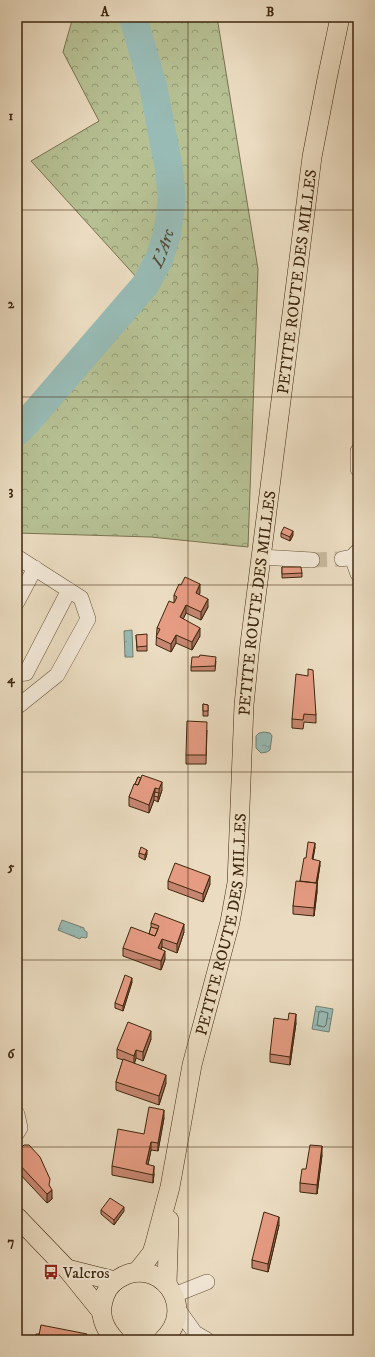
<svg xmlns="http://www.w3.org/2000/svg" width="375" height="1357" font-family="'IM FELL DW Pica',serif">
  <defs>
    <pattern id="forest-crowns" width="20" height="18" patternUnits="userSpaceOnUse"><rect width="20" height="18" fill="#b6c093"/><path d="M2 6a3 3 0 1 1 6 0M12 15a3 3 0 1 1 6 0" fill="none" stroke="#959c76"/></pattern>
    <pattern id="water-ripples" width="26" height="14" patternUnits="userSpaceOnUse"><rect width="26" height="14" fill="#98bbb5"/><path d="M2 4q2-2 4 0t4 0M15 11q2-2 4 0t4 0" fill="none" stroke="#7d9892"/></pattern>
  </defs>
  <rect width="100%" height="100%" fill="#ebdcc1"/>
  <filter id="stains"><feTurbulence type="fractalNoise" baseFrequency=".005" numOctaves="4"/><feColorMatrix values="0 0 0 0 .2 0 0 0 0 .09 0 0 0 0 .02 0 0 0 .5 -.17"/></filter>
  <radialGradient id="worn" r=".72"><stop offset=".6" stop-color="#630" stop-opacity="0"/><stop offset="1" stop-color="#630" stop-opacity=".3"/></radialGradient>
  <path fill="url(#forest-crowns)" stroke="#7a7350" d="M73 17H217L258 269 248 547 151 537 17 533V414L138 279 31 161 99 121 63 52Z"/>
  <path fill="url(#water-ripples)" stroke="#747f71" d="M132 630 133 657H125L124 631Z
    M264 732 270 733 272 736 270 750 267 752 261 753 256 748V736L259 733Z
    M62 920 84 928V930L87 932V937L86 938 81 937 80 939 58 930Z
    M316 1006 333 1009 329 1032 312 1029Z"/>
  <g fill="none" stroke-linecap="round" stroke-linejoin="round">
    <path stroke="#6b7060" stroke-width="1" d="M321 1011 328 1013 326 1025 324 1027 317 1025 319 1012Z"/>
    <path stroke="#98bbb5" stroke-width="28" id="s1" d="M17 432 27 422 146 284 159 259 167 234 172 200 169 169 153 86 133 17"/>
    <path stroke="#c8b89d" stroke-width="15" stroke-dasharray="15 8" stroke-linecap="butt" d="M312 560 342 559"/>
    <defs>
      <path id="minor" d="M358 451V469
        M17 557 81 598 88 619 57 675 17 707
        M261 557 312 560
        M352 557 358 574
        M342 559 352 557 358 551
        M17 602 35 568
        M17 674 26 673 69 590
        M17 1114 20 1128 17 1133
        M174 1295 207 1282
        M178 1309 195 1333 207 1340"/>
      <g id="major">
        <path d="M17 1217 67 1269 101 1311"/>
        <path d="M67 1269 115 1281"/>
        <path id="s2" d="M137 1272 152 1253 155 1243 170 1187 192 1065 230 922 237 883 244 705 250 644 312 157 327 79 340 17"/>
        <path d="M167 1284 169 1220"/>
        <path d="M115 1340C105 1329 99 1317 103 1301 105 1293 110 1284 118 1279 158 1253 199 1307 163 1340"/>
      </g>
    </defs>
    <use href="#minor" stroke="#695439" stroke-width="16"/>
    <use href="#major" stroke="#3e260c" stroke-width="20"/>
    <use href="#minor" stroke="#f2e8d7" stroke-width="15"/>
    <use href="#major" stroke="#ebdcc1" stroke-width="19"/>
  </g>
  <path fill="#c68671" stroke="#3e260c" d="M281 533 293 535 290 541 281 537Z
    M282 567 302 573V577L282 578Z
    M200 593 199 594 208 607 201 620 186 613 183 619 200 636 192 650 176 643 171 652 156 645 157 628 174 603V595Z
    M136 635 147 646V651H137Z
    M199 657 216 661 215 671H191V667Z
    M308 676 316 715V723L304 722 303 729 292 728V719Z
    M203 704 208 705V716H203Z
    M207 730 206 764H186V755Z
    M138 777 162 790 158 802 154 800 149 813 129 806V797L135 784Z
    M315 847 313 859 320 865 317 883V892L314 916 293 914V906L300 881 306 858Z
    M139 853 147 854 145 860 139 857Z
    M168 881 210 884 203 902 168 889Z
    M151 923 184 932 177 953 162 947 161 950 165 959 161 970 123 956V948L149 934 151 927Z
    M132 982 123 1011 115 1008V1003Z
    M296 1023 290 1065 270 1062V1054Z
    M151 1039 143 1061 136 1058 134 1063 166 1083 159 1105 116 1090V1082L123 1060 117 1058V1049Z
    M164 1118 158 1151 151 1150 148 1165 154 1174 153 1183 112 1175V1166L144 1134Z
    M17 1152 50 1187 52 1199 47 1203 17 1171Z
    M322 1155 317 1194 300 1192V1183L306 1169Z
    M101 1210 124 1211 114 1225 101 1214Z
    M279 1225 268 1272 252 1268V1260Z"/>
  <path fill="#a16d5c" stroke="#3e260c" d="M293 531V535L290 541V537Z
    M200 584V593L196 601V593Z
    M208 599V607L201 620V612Z
    M186 605V613L180 626V617Z
    M200 628V636L192 650V642Z
    M176 635V643L171 652V644Z
    M162 782V790L158 802V797L159 793V789Z
    M155 788V796H154V800L149 813V805Z
    M315 843V847L312 863V859Z
    M147 850V854L145 860V855Z
    M320 861V865L316 892V887Z
    M210 876V884L203 902V894Z
    M317 883V892L314 916V908Z
    M184 924V932L177 953V944Z
    M162 939V947L158 957V948Z
    M165 951V959L161 970V961Z
    M132 978V982L123 1011V1006Z
    M296 1014V1023L290 1065V1057Z
    M151 1031V1039L143 1061V1052Z
    M136 1050V1058L134 1065V1056Z
    M166 1075V1083L159 1105V1096Z
    M164 1110V1118L158 1151V1143Z
    M151 1142V1150L146 1173V1164Z
    M322 1146V1155L317 1194V1185Z
    M154 1166V1174L153 1183V1175Z
    M52 1190V1199L47 1203V1194Z
    M124 1207V1211L114 1225V1220Z
    M279 1217V1225L268 1272V1264Z"/>
  <path fill="#e69c83" stroke="#3e260c" d="M284 527 293 531 290 537 281 533Z
    M282 567H301L302 573 282 574Z
    M185 577 200 584 196 593 208 599 201 612 186 605 180 617 200 628 192 642 176 635 171 644 156 637 160 629 157 628 169 601 174 603 177 597 174 595 179 584 181 585Z
    M147 634V646L137 647 136 635Z
    M200 655 216 657 215 666 191 667 192 657H199Z
    M308 669 313 670 316 715 304 714 303 720 292 719 296 674 308 676Z
    M203 704 208 705V711H203Z
    M187 721 207 722 206 755H186Z
    M142 775 162 782 159 789 155 788 149 805 129 797 134 784 138 785Z
    M138 777 141 778 138 785 135 784Z
    M155 792 159 793 158 797 154 796Z
    M308 842 315 843 312 859 320 861 316 883 300 881 304 858H306Z
    M141 847 147 850 145 855 139 853Z
    M175 863 210 876 203 894 168 881Z
    M296 881 317 883 314 908 293 906Z
    M155 913 184 924 177 944 162 939 158 948 165 951 161 961 123 948 131 927 155 936 159 926 151 923Z
    M151 927 158 929 155 936 149 934Z
    M125 975 132 978 123 1006 115 1003Z
    M289 1013 296 1014 290 1057 270 1054 274 1018 288 1020Z
    M128 1022 151 1031 143 1052 136 1050 134 1056 117 1049Z
    M123 1059 166 1075 159 1096 116 1082Z
    M149 1107 164 1110 158 1143 151 1142 146 1164 154 1166 153 1175 112 1166 118 1129 144 1134Z
    M24 1145H29L40 1157 50 1179 49 1185 52 1190 47 1194 17 1162V1156L18 1155 17 1154V1152Z
    M310 1145 322 1146 317 1185 300 1183 302 1169H306Z
    M110 1198 124 1207 114 1220 101 1210Z
    M264 1212 279 1217 268 1264 252 1260Z
    M41 1325 87 1334 86 1340H38Z
    M36 1334H39L38 1340H35Z"/>
  <path fill="none" stroke="#3e260c" stroke-width="1" stroke-opacity="0.55" d="M188 17V1340M17 210H358M17 397H358M17 585H358M17 772H358M17 960H358M17 1147H358"/>
  <defs>
    <symbol id="bus-bare" viewBox="-9 -9 18 18"><path d="M-5-6H5V4H4V6H2V4H-2V6H-4V4H-5ZM-3.5-4V0h7V-4ZM-3.5 1.2v1.5H-2V1.2ZM2 1.2v1.5H3.5V1.2Z" fill="#8f2418" stroke="#f2e8d7" stroke-width="2.5" paint-order="stroke"/></symbol>
  </defs>
  <g fill-rule="evenodd">
    <use href="#bus-bare" x="40" y="1261" width="22" height="22"/>
  </g>
  <g text-anchor="middle" stroke-width="4" stroke-linejoin="round" paint-order="stroke">
    <g font-size="16" fill="#3e260c" stroke="#f2e8d7">
      <text dy="6" stroke="none"><textPath href="#s2" startOffset="1009">PETITE ROUTE DES MILLES</textPath></text>
      <text dy="6" stroke="none"><textPath href="#s2" startOffset="685">PETITE ROUTE DES MILLES</textPath></text>
      <text dy="6" stroke="none"><textPath href="#s2" startOffset="361">PETITE ROUTE DES MILLES</textPath></text>
    </g>
    <g font-size="16" fill="#3e260c" stroke="#f2e8d7" text-anchor="start">
      <text x="63" y="1278">Valcros</text>
    </g>
    <g font-size="17" font-style="italic" fill="#544b36" stroke="#f2e8d7">
      <text dy="6" stroke="none"><textPath href="#s1" startOffset="236">L'Arc</textPath></text>
    </g>
  </g>
  <rect width="375" height="1357" fill="none" stroke="#ebdcc1" stroke-width="44"/>
  <rect x="22" y="22" width="331" height="1313" fill="none" stroke="#3e260c" stroke-width="1.5"/>
  <g font-size="13" text-anchor="middle" font-weight="bold" fill="#3e260c">
    <text x="105" y="16">A</text>
    <text x="270" y="16">B</text>
    <text x="11" y="120">1</text>
    <text x="11" y="308">2</text>
    <text x="11" y="495">3</text>
    <text x="11" y="683">4</text>
    <text x="11" y="871">5</text>
    <text x="11" y="1058">6</text>
    <text x="11" y="1246">7</text>
  </g>
  <rect width="100%" height="100%" filter="url(#stains)"/>
  <rect width="100%" height="100%" fill="url(#worn)"/>
</svg>
